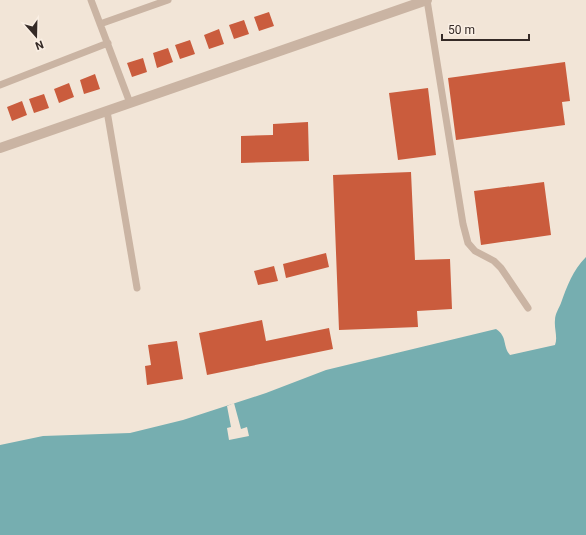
<svg xmlns="http://www.w3.org/2000/svg" width="586" height="535" font-family="Roboto,sans-serif">
  <rect width="100%" height="100%" fill="#f2e5d7"/>
  <path fill="#76aeb0" d="M586 257V535H0V445L43 436 130 433 183 420 266 393 326 370 496 329C508 337 502 346 510 355L555 345C558 337 554 329 555 320 555 314 559 308 561 303 567 286 573 270 586 257Z"/>
  <path fill="#f2e5d7" d="M234 403 241 429 247 427 249 436 229 440 227 428 231 427 227 406Z"/>
  <path fill="#ca5c3d" d="M269 12 274 26 259 31 254 17Z
    M244 20 249 34 234 39 229 25Z
    M219 29 224 44 209 49 204 35Z
    M190 40 195 54 180 59 175 45Z
    M168 48 173 62 157 68 153 53Z
    M143 58 147 72 132 77 127 63Z
    M565 62 570 101 562 102 565 125 456 140 448 78Z
    M95 74 100 89 84 94 80 80Z
    M69 83 74 97 59 103 54 89Z
    M428 88 436 155 398 160 389 93Z
    M44 94 49 108 34 113 29 99Z
    M22 101 27 115 12 121 7 107Z
    M308 122 309 161 241 163V136L273 135V124Z
    M411 172 415 260 450 259 452 309 417 311 418 327 339 330 333 175Z
    M544 182 551 235 481 245 474 191Z
    M326 253 329 267 286 278 283 264Z
    M274 266 278 281 258 285 254 271Z
    M262 320 266 341 329 328 333 349 207 375 199 333Z
    M177 341 183 379 147 385 145 366 151 365 148 345Z"/>
  <g fill="none" stroke-linecap="round" stroke-linejoin="round">
    <path stroke="#cab4a3" stroke-width="7" d="M91 0 130 103
      M427 0 463 224 468 243 475 251 494 261 501 268 528 308
      M100 24 168 0
      M0 85 108 43
      M107 111 137 288"/>
    <path stroke="#cab4a3" stroke-width="10" d="M0 148 427 0"/>
  </g>
  <g transform="translate(36 36) rotate(160)" stroke="#faefe4" stroke-width="3" paint-order="stroke">
  <path d="M0-3L7 15L0 10L-7 15Z" fill="#352a26"/>
  <text y="-6" font-size="11" font-weight="bold" text-anchor="middle" fill="#352a26">N</text>
  </g>
  <path d="M442 34v6h87v-6" fill="none" stroke="#352a26" stroke-width="2"/>
  <text x="448" y="34" font-size="12" fill="#352a26" stroke="#faefe4" stroke-width="3" paint-order="stroke">50 m</text>
</svg>
